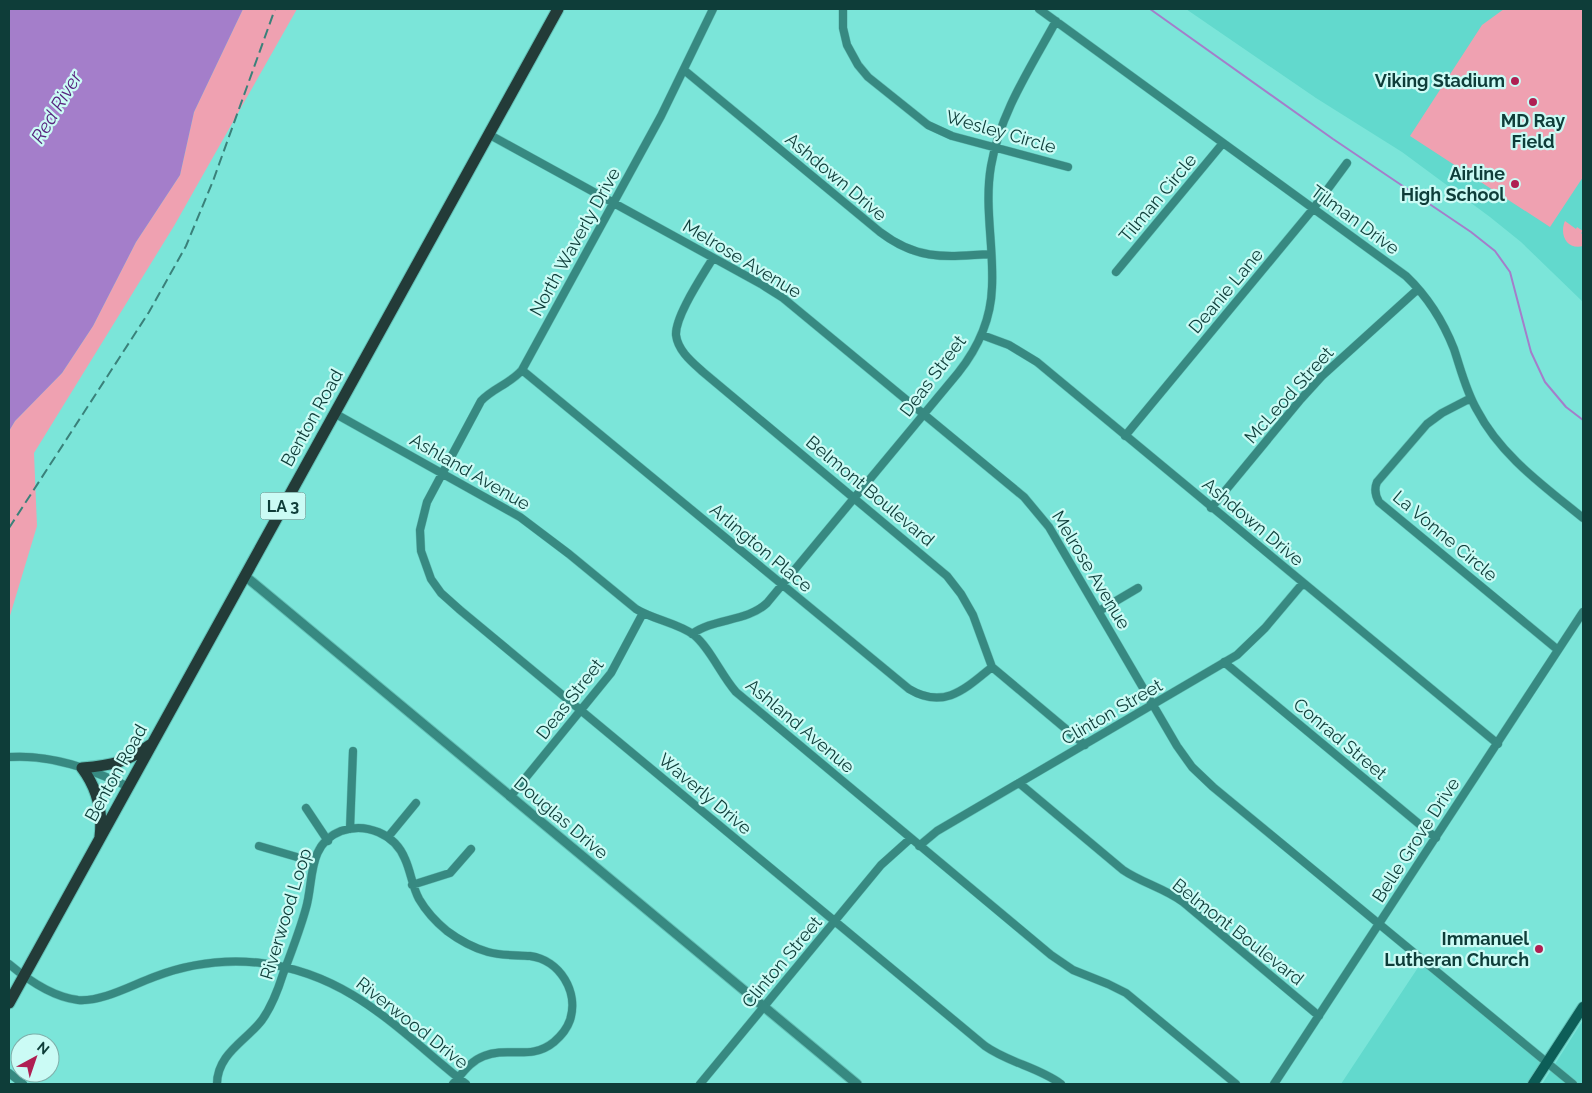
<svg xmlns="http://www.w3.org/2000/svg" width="1592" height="1093" font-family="Raleway,sans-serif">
  <rect width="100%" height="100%" fill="#7be5d9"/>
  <path fill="#62d9cd" d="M1186 9H1583V302L1521 242 1490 217 1402 152 1316 98Z
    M1421 963 1542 1064 1528 1084H1341Z
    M1583 1020V1084H1542L1555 1064Z"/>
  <path fill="#efa1b1" d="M243 9H297L174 226 34 453 37 526 9 619V431L15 421 62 373 93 326 136 242 180 175 194 112Z
    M1504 9H1583V177L1550 227 1410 136 1482 25Z
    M1565 221 1576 229 1577 227 1583 231 1581 233 1583 235V246C1567 250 1559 235 1565 221Z"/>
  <path fill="#a47eca" d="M9 9H243L194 112 180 175 136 242 93 326 62 373 15 421 9 431Z"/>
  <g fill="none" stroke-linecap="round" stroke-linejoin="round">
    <path stroke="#a47eca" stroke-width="2" d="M1150 9 1333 139 1471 232 1495 251 1510 272 1531 352 1545 382 1566 407 1583 420"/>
    <defs>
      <path id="minor" d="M713 9 661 116 522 370C510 384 493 388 481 401L427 502 420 530 421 551 431 579 441 593 460 610 985 1046C1009 1063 1038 1067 1061 1084
        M843 9V28L847 45 858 65 868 77 928 125 952 136 1068 167
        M1039 9 1406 276C1428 297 1443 321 1454 349 1461 370 1466 391 1477 410 1501 456 1544 486 1583 518
        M684 70 880 232C918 261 946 257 991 254
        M490 135 761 284 783 298 1024 497 1049 527 1177 746 1192 767 1213 787 1573 1084
        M713 258C703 275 675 316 676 335 678 351 692 362 703 372L947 576 961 594 973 615 992 667 1085 745
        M1116 272 1223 143
        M982 335 1009 345 1037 362 1498 744
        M522 370 909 689C944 710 965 689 992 667
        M1471 398 1442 413 1427 424 1377 482C1374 489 1375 495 1379 502L1558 650
        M334 413 520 517 569 554 636 609C654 620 678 623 694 635 710 648 721 675 736 692L1051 955 1073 970 1108 984 1126 993 1236 1084
        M1125 436 1313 209 1347 163
        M1211 508 1301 399 1322 376 1418 289
        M1099 611 1138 588
        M692 634C714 618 747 622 767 603L958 373C978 348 991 319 992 287 994 246 984 206 991 166 1000 113 1031 67 1056 21
        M1224 662 1436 838
        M9 757C52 754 90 769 129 787
        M1019 783 1123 870C1142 883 1164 888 1183 902L1319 1016
        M510 797 611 673 643 613
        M306 808 328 841
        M350 829 353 751
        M388 837 416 803
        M259 846 314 862
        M919 846 937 831 1237 655 1265 628 1303 583
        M412 885 450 873 471 849
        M9 964C28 980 53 997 78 1000 102 1002 132 985 154 977 188 964 225 959 261 963 351 974 399 1031 466 1084
        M9 1073 23 1084
        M217 1084C217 1054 246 1041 262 1020 272 1006 278 990 283 974 291 953 300 930 306 908 314 881 307 844 341 831 366 822 395 834 405 859 411 872 412 886 419 899 426 911 436 922 447 931 459 940 474 948 488 952 502 956 516 955 530 956 560 960 579 992 570 1020 567 1029 561 1036 554 1042 531 1061 508 1046 484 1056 470 1061 462 1074 453 1084
        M700 1084 881 865 910 839
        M1274 1084 1583 612"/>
      <path id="tertiary" d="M245 576 857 1084"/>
      <path id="secondary" d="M1533 1084 1583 1007"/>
      <path id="primary" d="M82 768C113 765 125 763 150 745
        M82 768C97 788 103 812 100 837
        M9 1003 558 9"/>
    </defs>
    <use href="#minor" stroke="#63c0b6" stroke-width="9"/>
    <use href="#tertiary" stroke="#63c0b6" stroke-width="11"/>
    <use href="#secondary" stroke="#63c0b6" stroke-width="12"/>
    <use href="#primary" stroke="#63c0b6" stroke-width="13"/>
    <use href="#minor" stroke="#378981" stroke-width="8"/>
    <use href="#tertiary" stroke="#378981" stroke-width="9"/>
    <use href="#secondary" stroke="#0d5e58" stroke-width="10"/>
    <use href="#primary" stroke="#233b38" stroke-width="11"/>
    <path stroke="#3a817a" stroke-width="2" stroke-dasharray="10 5" stroke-linecap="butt" d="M9 528 149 312 186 246 213 181 275 9"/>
  </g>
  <g fill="#af1f52" stroke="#cbfbf5" stroke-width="2">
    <circle cx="1515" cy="81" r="5"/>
    <circle cx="1533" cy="102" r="5"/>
    <circle cx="1515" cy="184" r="5"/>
    <circle cx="1539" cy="949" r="5"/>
  </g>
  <g text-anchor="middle" stroke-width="4.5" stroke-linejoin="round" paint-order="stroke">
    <rect fill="#cbfbf5" stroke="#477671" stroke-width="1" x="260.5" y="492.5" width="45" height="27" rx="4"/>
    <g font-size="16" font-weight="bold" fill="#0e3d39">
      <text x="283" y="512">LA 3</text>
    </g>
    <g font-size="18" font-weight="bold" fill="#0e3d39" stroke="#cbfbf5" text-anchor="end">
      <text x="1505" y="87">Viking Stadium</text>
      <text x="1533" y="127" text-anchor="middle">MD Ray<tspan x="1533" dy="21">Field</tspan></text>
      <text x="1505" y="180">Airline<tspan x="1505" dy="21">High School</tspan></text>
      <text x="1529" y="945">Immanuel<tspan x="1529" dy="21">Lutheran Church</tspan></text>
    </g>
    <g font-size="18" fill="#0e3d39" stroke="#cbfbf5">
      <text transform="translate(1001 132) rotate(16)" y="6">Wesley Circle</text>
      <text transform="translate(836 177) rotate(40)" y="6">Ashdown Drive</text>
      <text transform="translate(1158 198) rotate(-50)" y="6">Tilman Circle</text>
      <text transform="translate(1355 220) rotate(36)" y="6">Tilman Drive</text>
      <text transform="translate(575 242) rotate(-61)" y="6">North Waverly Drive</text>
      <text transform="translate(742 259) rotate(31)" y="6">Melrose Avenue</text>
      <text transform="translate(1226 291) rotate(-50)" y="6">Deanie Lane</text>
      <text transform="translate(933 376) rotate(-53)" y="6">Deas Street</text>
      <text transform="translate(1289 395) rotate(-48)" y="6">McLeod Street</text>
      <text transform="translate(312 418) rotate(-61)" y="6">Benton Road</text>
      <text transform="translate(470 472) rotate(30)" y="6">Ashland Avenue</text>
      <text transform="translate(870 491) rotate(40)" y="6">Belmont Boulevard</text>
      <text transform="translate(1253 522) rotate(40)" y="6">Ashdown Drive</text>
      <text transform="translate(1445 536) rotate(40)" y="6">La Vonne Circle</text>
      <text transform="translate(761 548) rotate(40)" y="6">Arlington Place</text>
      <text transform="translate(1091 570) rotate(59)" y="6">Melrose Avenue</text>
      <text transform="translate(570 699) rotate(-52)" y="6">Deas Street</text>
      <text transform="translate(1112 712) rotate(-30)" y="6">Clinton Street</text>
      <text transform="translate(800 726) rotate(40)" y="6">Ashland Avenue</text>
      <text transform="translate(1340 739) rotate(40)" y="6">Conrad Street</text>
      <text transform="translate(116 773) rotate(-61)" y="6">Benton Road</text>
      <text transform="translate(705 794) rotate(40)" y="6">Waverly Drive</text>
      <text transform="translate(561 818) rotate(40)" y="6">Douglas Drive</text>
      <text transform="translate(1416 840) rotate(-57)" y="6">Belle Grove Drive</text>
      <text transform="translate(286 914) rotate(-73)" y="6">Riverwood Loop</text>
      <text transform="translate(1238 932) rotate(38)" y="6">Belmont Boulevard</text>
      <text transform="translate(782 962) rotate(-50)" y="6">Clinton Street</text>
      <text transform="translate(412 1023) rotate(38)" y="6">Riverwood Drive</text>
    </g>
    <g font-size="19" font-style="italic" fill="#56227d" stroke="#cbfbf5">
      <text transform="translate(56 107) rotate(-59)" y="7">Red River</text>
    </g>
  </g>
  <rect width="1592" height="1093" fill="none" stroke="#0e3d39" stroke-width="20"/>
  <g transform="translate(35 1058) rotate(40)"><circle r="24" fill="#cbfbf5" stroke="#7fafaa"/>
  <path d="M0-4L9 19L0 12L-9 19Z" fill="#af1f52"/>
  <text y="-8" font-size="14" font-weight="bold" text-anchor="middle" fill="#0e3d39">N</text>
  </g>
</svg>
